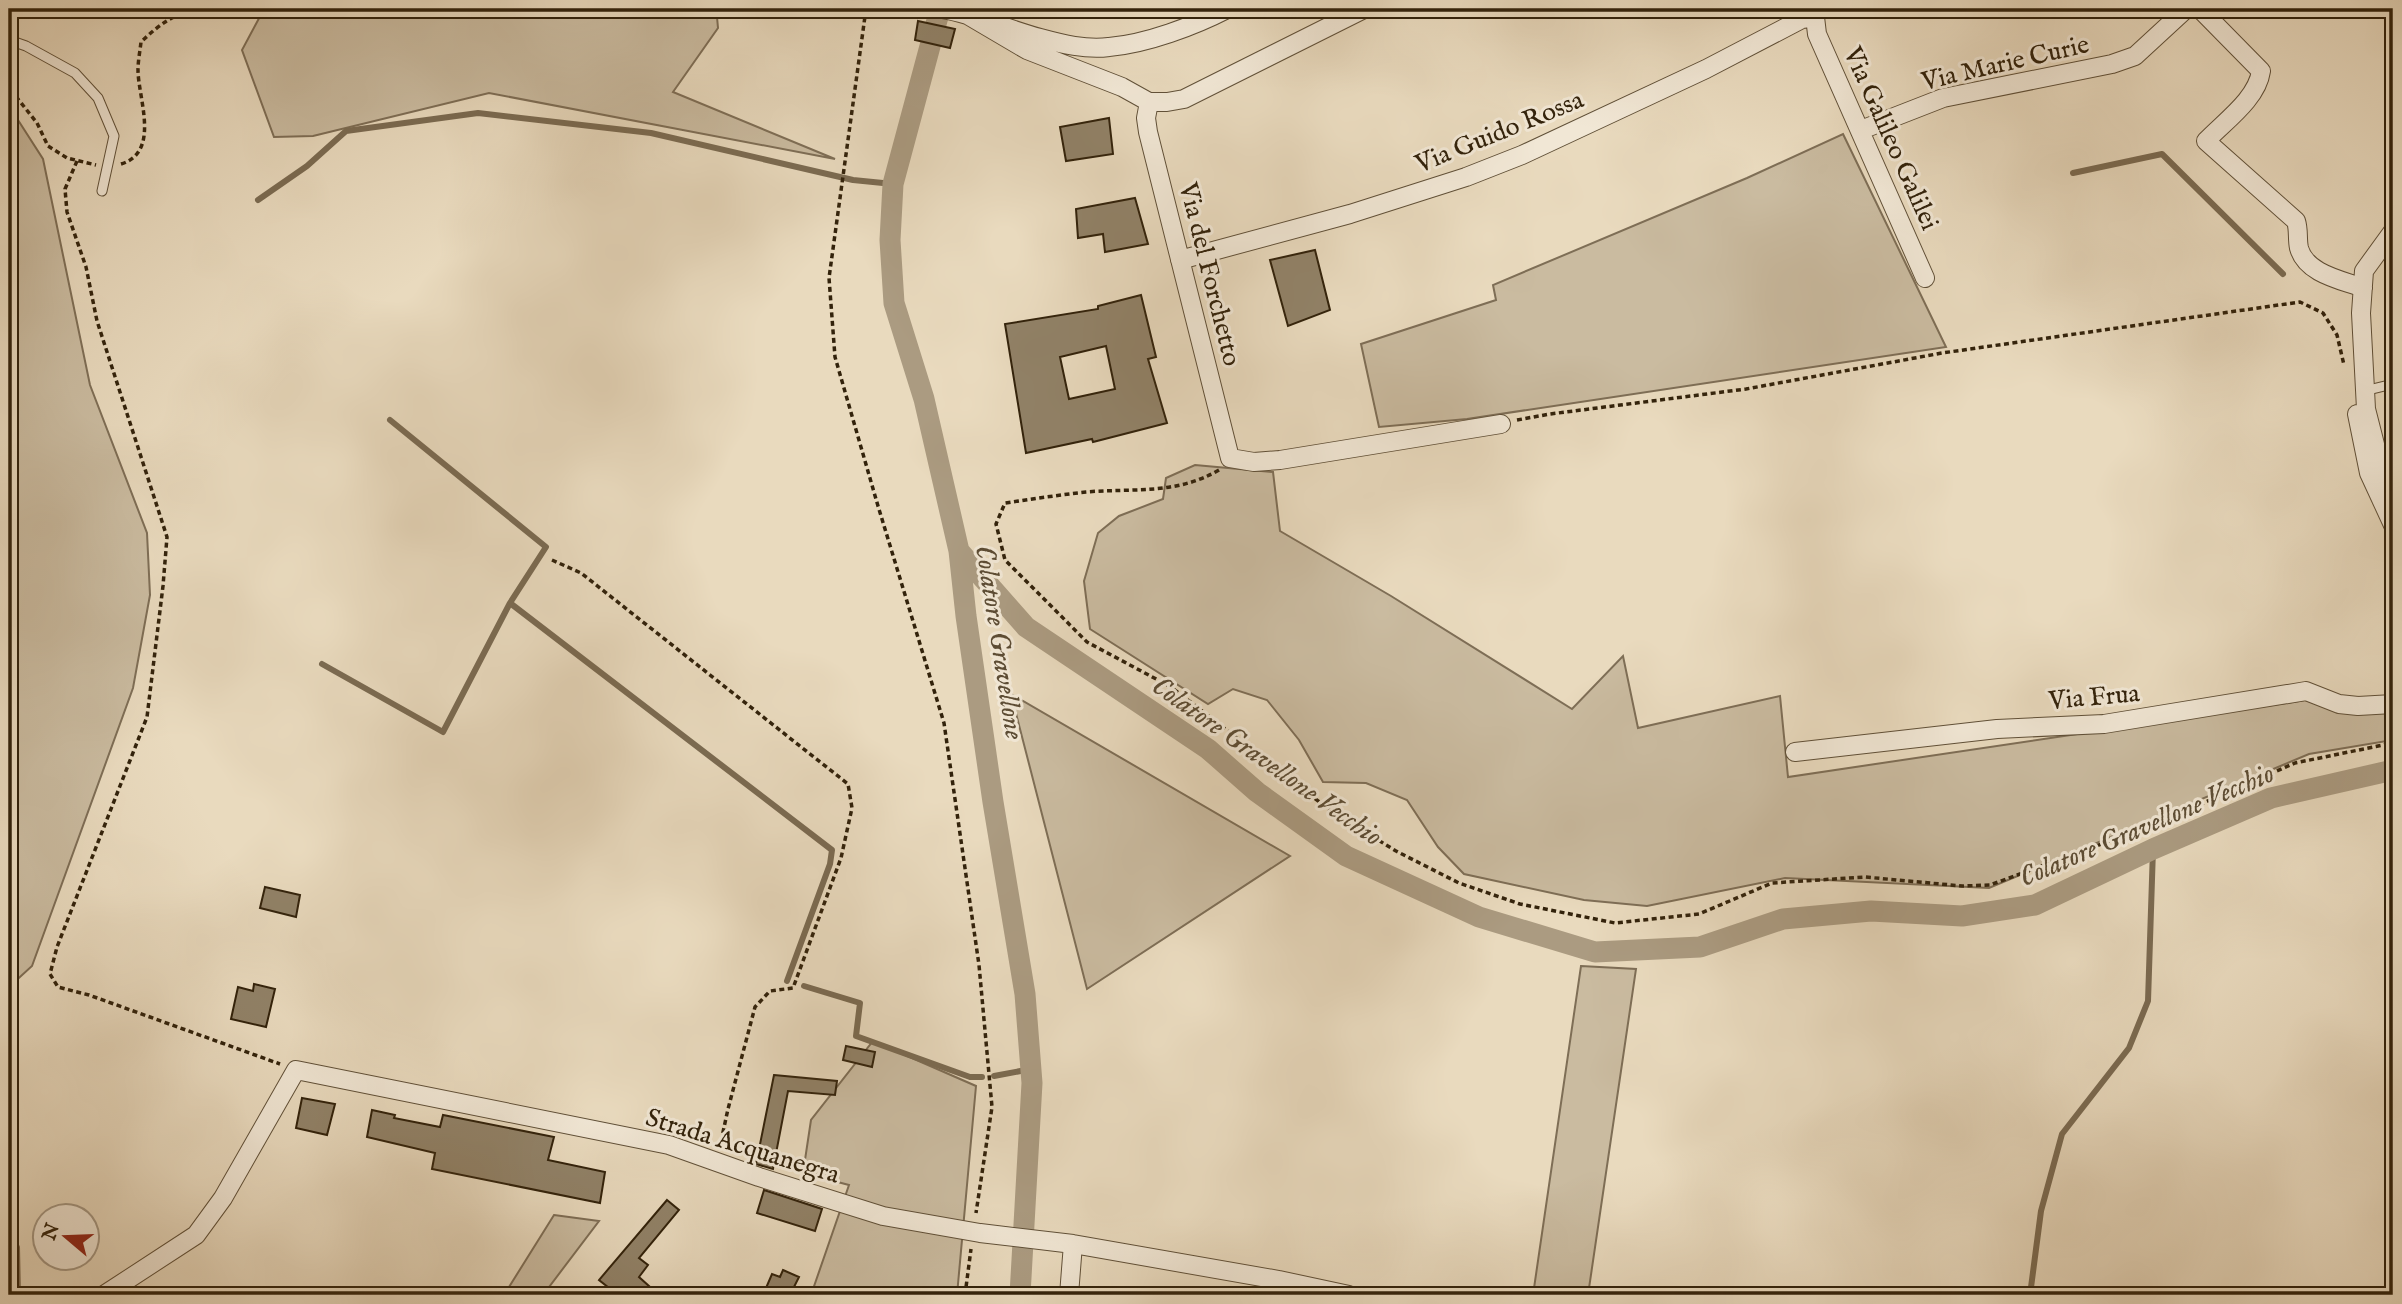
<svg xmlns="http://www.w3.org/2000/svg" width="2402" height="1304" font-family="'IM FELL English',serif">
  <rect width="100%" height="100%" fill="#e9dabe"/>
  <filter id="stains"><feTurbulence type="fractalNoise" baseFrequency=".00286" numOctaves="4"/><feColorMatrix values="0 0 0 0 .2 0 0 0 0 .09 0 0 0 0 .02 0 0 0 .5 -.17"/></filter>
  <radialGradient id="worn" r=".72"><stop offset=".6" stop-color="#630" stop-opacity="0"/><stop offset="1" stop-color="#630" stop-opacity=".3"/></radialGradient>
  <path fill="#cabba0" stroke="#7e6e56" stroke-width="2" d="M264 9H686L717 17 718 28 673 92 835 159 489 93 313 136 274 137 242 50Z
    M9 106 43 159 90 385 147 533 150 595 133 688 32 966 9 987Z
    M1843 134 1946 347 1467 419 1379 427 1361 344 1496 300 1493 285 1747 178Z
    M1195 465 1273 472 1280 531 1391 596 1572 709 1623 656 1638 728 1780 696 1788 777 2306 700 2330 709 2393 713V740L2309 754 1989 888 1785 878 1647 906 1584 900 1464 874 1438 847 1407 800 1366 783 1323 782 1299 740 1267 700 1233 689 1208 704 1090 629 1084 581 1098 533 1119 516 1163 499 1166 478Z
    M1011 694 1290 856 1087 989Z
    M1581 966 1636 969 1588 1295H1533Z
    M873 1041 976 1086 957 1295H811L849 1185 803 1173 811 1120Z
    M554 1215 599 1221 543 1295H504Z
    M9 1226 19 1247 20 1295H9Z"/>
  <g fill="none" stroke-linecap="round" stroke-linejoin="round">
    <path stroke="#7b6b52" stroke-width="6" d="M2073 173 2162 154 2283 274
      M258 200 307 166 346 131 478 113 651 133 853 180 893 184
      M510 603 832 850 830 864 787 981
      M322 664 443 732 510 603 546 547 390 420
      M804 986 860 1003 856 1036 970 1077H982
      M994 1076 1031 1069
      M2030 1295 2041 1211 2062 1134 2129 1048 2148 1001 2153 849"/>
    <path stroke="#ab9b81" stroke-width="21" d="M940 9 893 184 890 240 894 303 924 399 959 551 966 616 993 802 1025 994 1032 1083 1020 1295
      M959 551 1026 627 1208 749 1257 792 1346 856 1479 917 1595 952 1700 947 1783 919 1871 911 1962 916 2035 905 2153 849 2271 798 2393 770"/>
  </g>
  <path fill="#918268" stroke="#32220b" stroke-width="2" fill-rule="evenodd" d="M918 21 955 29 950 48 915 40Z
    M1109 118 1113 154 1066 161 1060 127Z
    M1135 198 1148 244 1105 252 1103 234 1078 238 1076 209Z
    M1315 250 1330 310 1288 326 1270 260Z
    M1141 295 1156 357 1148 359 1167 423 1093 442 1092 439 1026 453 1005 324 1098 309V306ZM1106 346 1115 389 1069 399 1060 357Z
    M265 887 300 895 296 917 260 908Z
    M254 984 275 989 266 1027 231 1019 238 987 253 991Z
    M846 1046 875 1052 872 1067 843 1060Z
    M774 1075 837 1081 835 1095 788 1091 773 1169 756 1164Z
    M302 1098 335 1104 327 1135 296 1128Z
    M372 1110 395 1115 394 1118 440 1127 443 1115 554 1137 548 1160 605 1172 600 1203 432 1169 435 1153 367 1137Z
    M764 1190 822 1209 815 1231 757 1213Z
    M667 1200 679 1210 639 1258 648 1265 639 1277 659 1295H618L599 1280Z
    M783 1270 799 1277 790 1295H763L772 1274 780 1277Z"/>
  <g fill="none" stroke-linecap="round" stroke-linejoin="round">
    <defs>
      <path id="service" d="M9 40 26 46 75 73 98 98 114 136 102 191
        M2364 391 2393 384"/>
      <path id="minor" d="M942 9C976 15 1007 29 1040 38 1062 44 1086 50 1109 47 1146 44 1194 26 1227 9
        M1818 9 1815 17 1817 34 1925 278
        M2200 9 2261 71C2257 99 2225 121 2206 141L2296 221C2299 230 2297 239 2299 248 2306 274 2342 280 2363 288
        M964 13 1027 50 1122 87 1149 102H1167L1184 99 1364 9
        M1149 102 1146 118 1148 132 1230 458 1254 462 1280 460 1501 424
        M1861 130 1943 98 2112 64 2135 56 2186 9
        M2393 231 2364 271 2361 313 2366 409 2381 468 2393 494
        M1180 260 1350 214 1466 177 1522 155 1706 69 1802 19 1815 17
        M2357 414 2369 473 2393 525
        M1795 752 1997 729 2104 724 2306 691 2339 704 2358 706 2393 704
        M104 1295 196 1235 223 1198 296 1070 669 1145 759 1177 883 1216 980 1233 1073 1244 1279 1280 1349 1295
        M1069 1295 1073 1244"/>
    </defs>
    <use href="#service" stroke="#605038" stroke-width="11"/>
    <use href="#minor" stroke="#605038" stroke-width="20"/>
    <path stroke="#32220b" stroke-width="3.5" stroke-dasharray="5 3.5" stroke-linecap="butt" d="M767 9 823 14 846 9
      M866 9 829 278 835 357 878 506 944 723 979 965 992 1107 976 1213
      M9 92 14 94 37 123 48 146 67 158 96 165
      M77 161 65 189 67 212 86 267 97 321 167 537 163 586 147 717 57 947 50 974 58 987 89 995 280 1064
      M121 164C161 152 138 98 138 70 138 61 140 51 141 42 161 23 173 14 201 9
      M1517 420 1550 414 1746 389 1942 353 2300 302 2323 313 2337 335 2344 365
      M1219 470C1176 495 1134 488 1086 492 1059 495 1032 499 1005 503L996 524 1005 560 1087 642 1171 687 1331 811 1396 851 1459 883 1520 904 1615 923 1699 914 1772 883 1865 877 1962 886 1990 885 2153 825 2295 763 2393 743
      M552 560 581 573 848 784 852 808 841 858 793 988 770 991 755 1007 728 1109 720 1146
      M965 1295 971 1249"/>
    <use href="#service" stroke="#f1e7d5" stroke-width="9"/>
    <use href="#minor" stroke="#f1e7d5" stroke-width="18"/>
  </g>
  <g text-anchor="middle" stroke-width="6" stroke-linejoin="round" paint-order="stroke">
    <g font-size="26" fill="#32220b" stroke="#f1e7d5">
      <text transform="translate(2005 62) rotate(-13)" y="9">Via Marie Curie</text>
      <text transform="translate(1499 131) rotate(-22)" y="9">Via Guido Rossa</text>
      <text transform="translate(1892 138) rotate(66)" y="9">Via Galileo Galilei</text>
      <text transform="translate(1211 274) rotate(76)" y="9">Via del Forchetto</text>
      <text transform="translate(2094 696) rotate(-5)" y="9">Via Frua</text>
      <text transform="translate(743 1145) rotate(17)" y="9">Strada Acquanegra</text>
    </g>
    <g font-size="28" font-style="italic" fill="#5c4c34" stroke="#f1e7d5">
      <text transform="translate(1001 642) rotate(81)" y="10">Colatore Gravellone</text>
      <text transform="translate(1268 760) rotate(35)" y="10">Colatore Gravellone Vecchio</text>
      <text transform="translate(2146 824) rotate(-23)" y="10">Colatore Gravellone Vecchio</text>
    </g>
  </g>
  <rect width="2402" height="1304" fill="none" stroke="#e9dabe" stroke-width="35"/>
  <rect x="10" y="10" width="2381" height="1283" fill="none" stroke="#32220b" stroke-width="3.5"/>
  <rect x="18" y="18" width="2367" height="1269" fill="none" stroke="#32220b" stroke-width="2"/>
  <g transform="translate(66 1237) rotate(289)"><circle r="33" fill="#f1e7d5" stroke="#a59884" stroke-width="2"/>
  <path d="M0-5L12 26L0 18L-12 26Z" fill="#8f2418"/>
  <text y="-10" font-size="19" font-weight="bold" text-anchor="middle" fill="#32220b">N</text>
  </g>
  <rect width="100%" height="100%" filter="url(#stains)"/>
  <rect width="100%" height="100%" fill="url(#worn)"/>
</svg>
